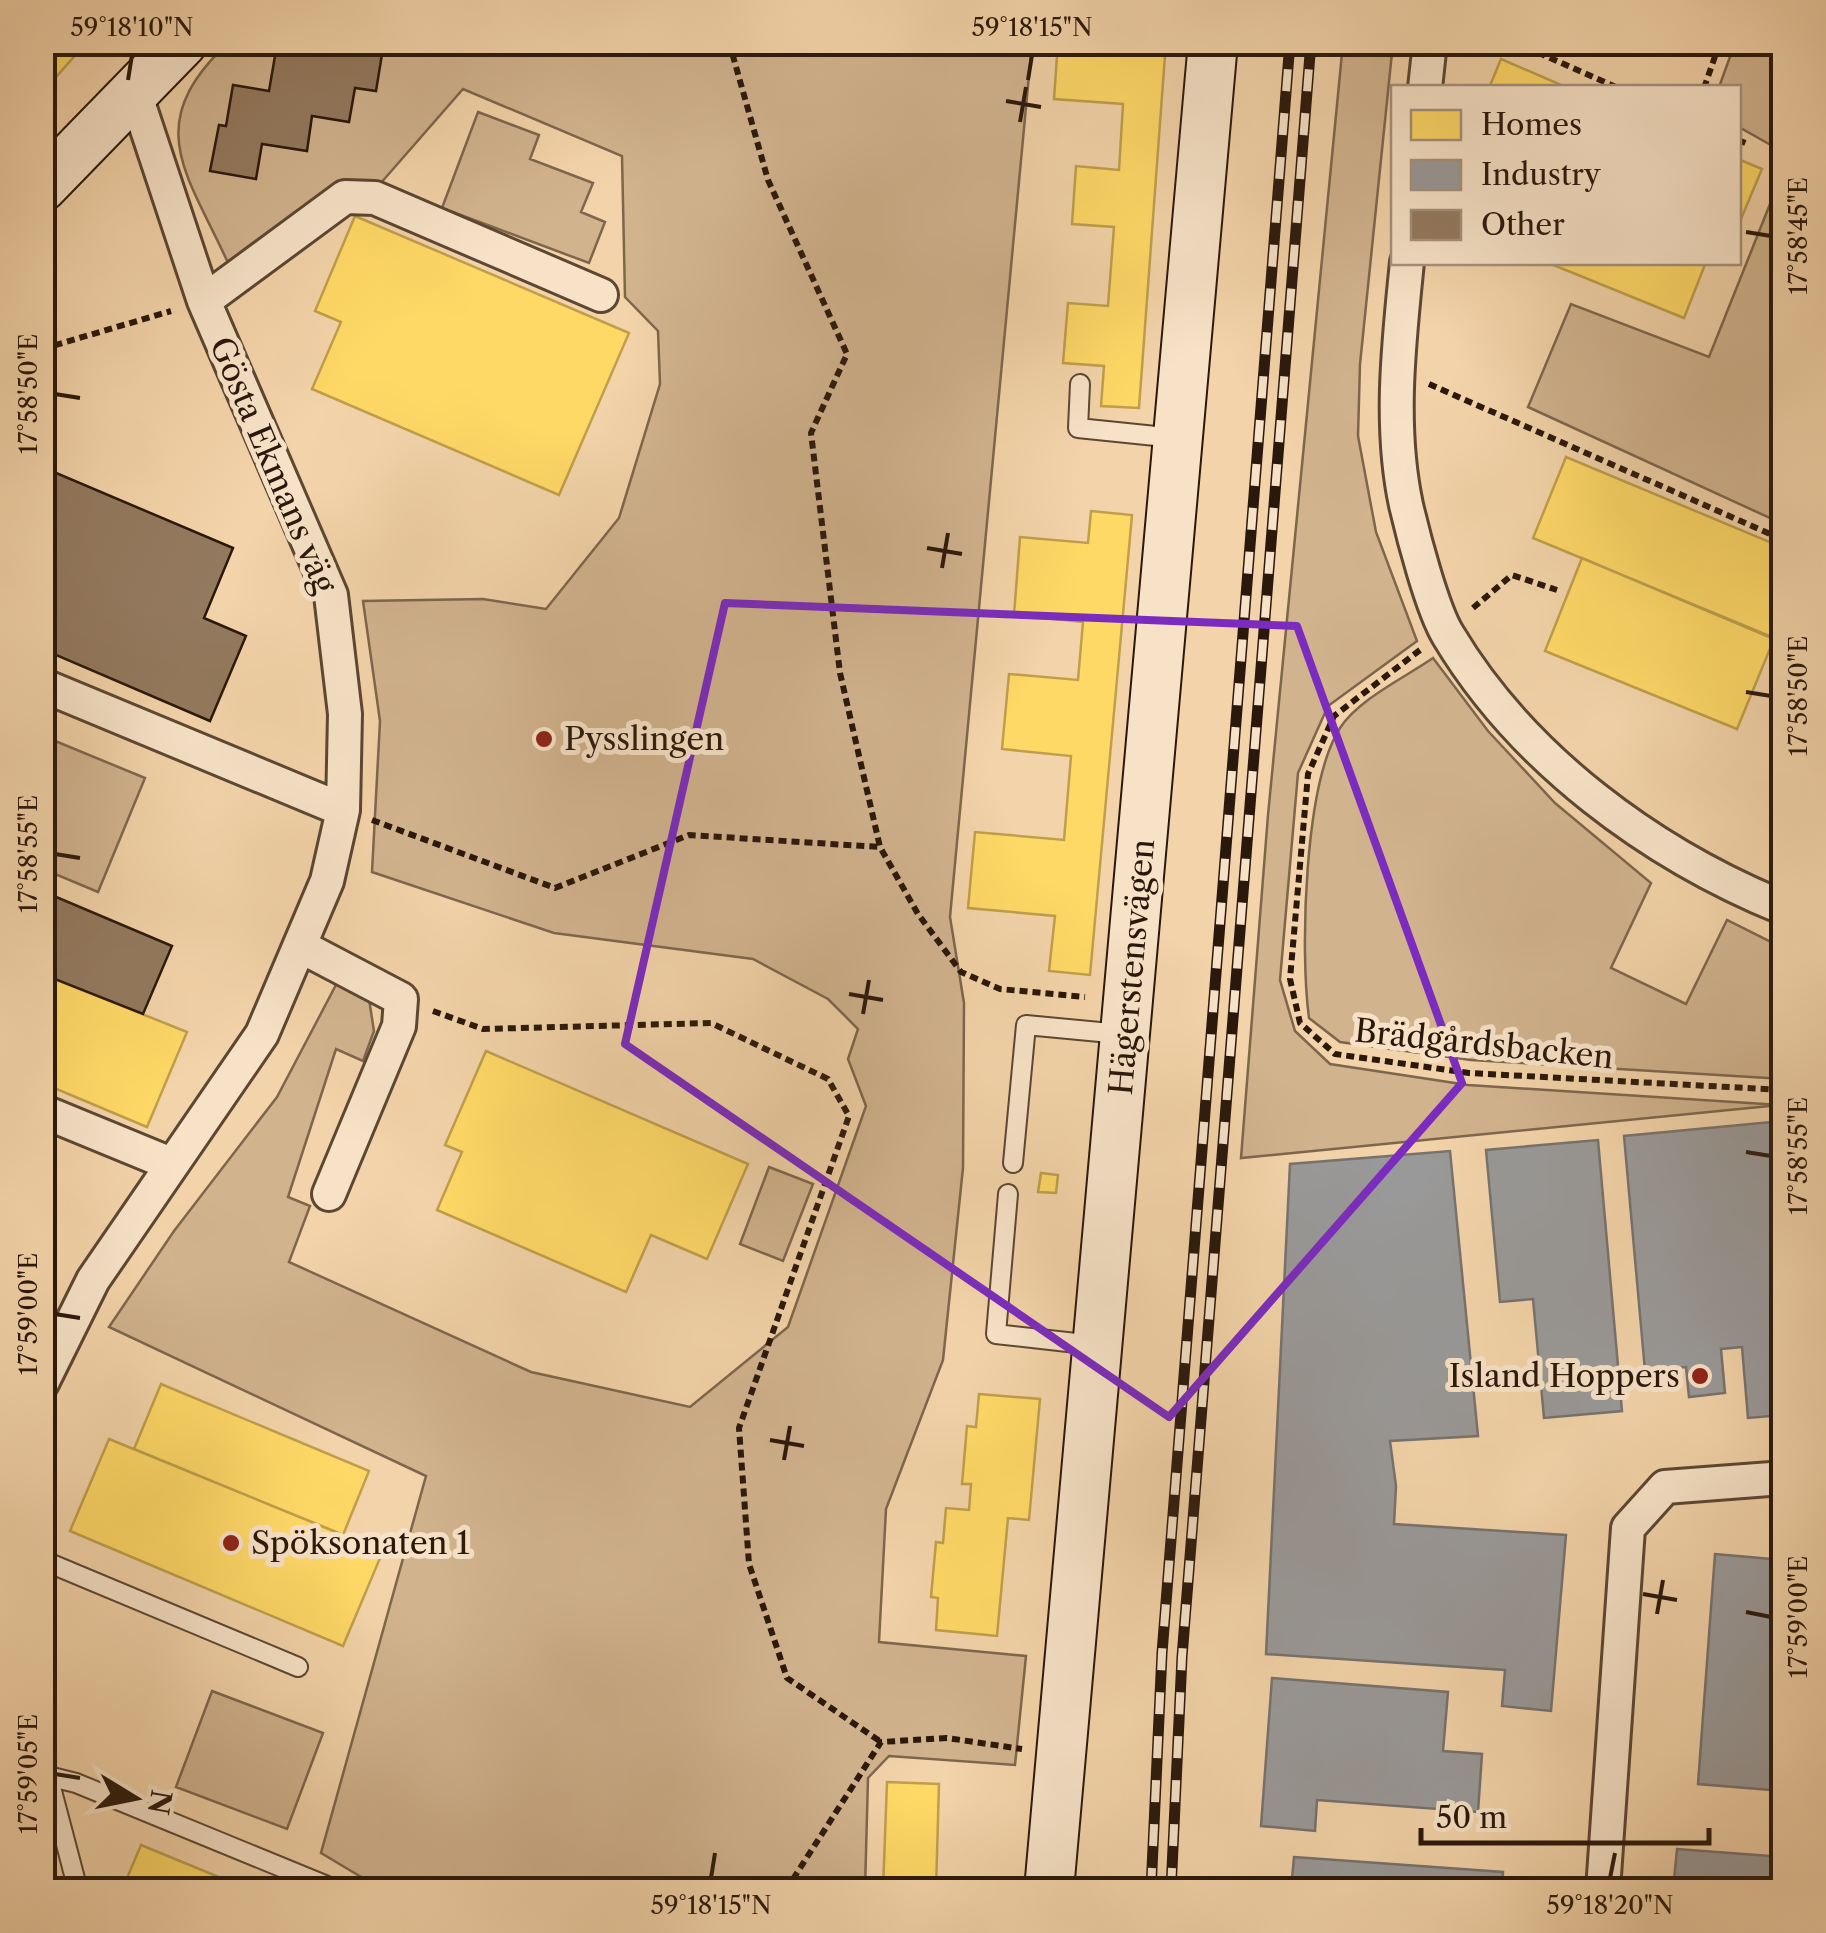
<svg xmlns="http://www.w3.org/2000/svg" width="1826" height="1933" font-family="'Libre Caslon Text',serif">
  <rect width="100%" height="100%" fill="#f3d3a9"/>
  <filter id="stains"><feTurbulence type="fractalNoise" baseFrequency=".002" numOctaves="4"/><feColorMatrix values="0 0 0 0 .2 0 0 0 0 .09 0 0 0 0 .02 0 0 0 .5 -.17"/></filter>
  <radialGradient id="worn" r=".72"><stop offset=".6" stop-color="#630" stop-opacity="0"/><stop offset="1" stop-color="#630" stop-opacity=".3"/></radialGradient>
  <path fill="#d1b38e" stroke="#7e664d" stroke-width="2.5" d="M229 42 1032 43 950 917 964 1003 963 1168 943 1360 886 1509 879 1642 1026 1656 1015 1765 889 1756 868 1778 865 1890H383L321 1853 426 1476 109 1327 174 1231 277 1097 337 983 369 999 374 1031 363 1061 336 1049 288 1197 310 1206 289 1262 531 1372 690 1407 788 1327 866 1106 848 1059 858 1029 828 999 753 959 554 933 372 872 380 721 363 601 483 599 546 609 619 518 660 384 658 331 625 297 622 156 463 89 380 184 343 180 229 265C187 172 140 125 229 42Z
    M1343 43H1393L1360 364 1358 436 1376 532 1417 641 1328 706 1298 773 1280 980 1295 1031 1330 1064 1468 1085 1780 1105 1241 1158 1268 815Z
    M1735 43H1783V524L1528 407 1571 304 1709 357 1778 184 1776 148 1739 127 1738 88 1719 87Z
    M478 112 539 135 530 159 593 183 581 212 605 222 589 263 442 208Z
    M1433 658 1488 731 1555 803 1651 883 1611 968 1686 1004 1727 920 1783 948V1079L1471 1060 1340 1042 1309 1018C1300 952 1304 784 1340 728 1359 699 1404 678 1433 658Z
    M43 736 145 778 98 892 43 869Z
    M769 1167 813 1184 783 1261 740 1244Z
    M212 1691 323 1733 287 1829 176 1787Z"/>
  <path fill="#ffd966" stroke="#bf9f4b" stroke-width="2.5" d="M42 42H83L85 44 50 84 42 77Z
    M1058 42H1166L1139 408 1101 406 1104 366 1063 363 1068 303 1108 306 1114 227 1072 224 1076 166 1119 170 1123 104 1054 99Z
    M1501 59 1568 88H1489Z
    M1738 159 1762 169 1738 226Z
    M355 216 629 333 559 495 312 389 341 322 315 311Z
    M1546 262H1706L1684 318Z
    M1566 457 1784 548V642L1533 538Z
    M1091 511 1132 515 1090 975 1049 971 1055 916 968 908 975 832 1064 840 1071 756 1002 749 1009 674 1078 680 1083 622 1014 615 1020 537 1088 543Z
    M1582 558 1774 639 1737 729 1545 651Z
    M42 974 187 1032 147 1127 42 1083Z
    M486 1051 748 1164 707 1259 651 1235 626 1292 437 1210 462 1152 445 1145Z
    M1041 1173 1058 1175 1056 1193 1038 1192Z
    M161 1384 369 1471 343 1535 134 1449Z
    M979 1394 1040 1399 1029 1520 1008 1518 997 1636 936 1630 938 1598 931 1597 936 1542 943 1543 946 1508 969 1510 971 1484H962L967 1426 976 1427Z
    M109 1439 383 1551 343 1646 70 1531Z
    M887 1782 939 1784 936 1890H883Z
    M141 1845 209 1873 249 1890H122Z"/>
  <path fill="#999" stroke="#78726f" stroke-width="2.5" d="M1782 1121 1784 1415 1748 1418 1742 1347 1721 1349 1725 1393 1689 1397 1686 1367 1645 1371 1624 1136Z
    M1598 1140 1622 1411 1544 1418 1533 1299 1500 1302 1486 1150Z
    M1450 1151 1478 1436 1390 1441 1396 1486 1394 1524 1566 1535 1551 1711 1502 1706 1505 1670 1266 1654 1290 1164Z
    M1715 1554 1784 1560V1791L1698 1784Z
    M1272 1678 1448 1692 1443 1751 1482 1754 1478 1812 1317 1800 1315 1831 1261 1826Z
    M1677 1849 1784 1857V1890H1673Z
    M1294 1857 1503 1872 1502 1890H1291Z"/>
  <path fill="#93795e" stroke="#2a180c" stroke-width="2.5" d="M306 42H384L376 91 355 88 349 122 312 116 307 151 262 144 256 179 210 171 219 125 226 126 233 85 269 91 276 50 304 54Z
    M42 467 233 548 204 618 246 636 210 721 42 649Z
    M42 891 172 946 143 1014 42 974Z"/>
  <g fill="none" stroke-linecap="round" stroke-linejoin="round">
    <defs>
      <path id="lane" d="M1080 384 1078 428 1175 438
        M1013 1163 1026 1025 1121 1034
        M1008 1194 996 1334 1094 1345
        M42 1560 298 1667
        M42 1753 78 1890
        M48 1776 76 1783 337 1890"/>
      <path id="street" d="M1425 88 1430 42
        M1407 262C1399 341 1389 426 1406 505 1413 535 1432 609 1448 635 1522 759 1651 854 1784 908
        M204 301 345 197 375 198 601 295
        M42 685 343 810
        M302 947 401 999 399 1026 329 1194
        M42 1111 171 1164
        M42 1383 93 1280 262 1034 327 881 343 810 345 714 331 595 204 301 134 90
        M1603 1890 1628 1528 1665 1487 1784 1478"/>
      <path id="secondary" d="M42 187 183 42
        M1049 1890 1213 42"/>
    </defs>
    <use href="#lane" stroke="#5c4733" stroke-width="22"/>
    <use href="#street" stroke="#5c4733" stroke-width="38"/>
    <use href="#secondary" stroke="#2a180c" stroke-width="52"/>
    <path stroke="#2a180c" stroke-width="6" stroke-dasharray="8 5" stroke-linecap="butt" d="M729 42 768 180 847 354 811 433 840 673 880 847 918 914 961 972 1000 989 1085 997
      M1514 42 1618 88
      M1704 88 1720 42
      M1738 140 1750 145
      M42 349 171 311
      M1429 384 1784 540
      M1473 608 1512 575 1557 590
      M1420 650 1334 716 1308 774 1290 979 1300 1023 1335 1054 1469 1073 1784 1090
      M372 820 555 888 689 835 880 847
      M433 1011 483 1029 711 1023 828 1079 849 1116 739 1428 749 1564 787 1678 881 1742
      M42 1278H56
      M786 1890 881 1742 947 1738 1022 1749"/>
    <use href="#lane" stroke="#f7e2c7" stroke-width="18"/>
    <use href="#street" stroke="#f7e2c7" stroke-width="32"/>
    <use href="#secondary" stroke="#f7e2c7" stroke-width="48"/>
    <defs>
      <path id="rail" d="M1151 1890 1162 1653 1290 42
        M1171 1890 1182 1657 1311 42"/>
    </defs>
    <use href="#rail" stroke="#2a180c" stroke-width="11"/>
    <use href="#rail" stroke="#f7e2c7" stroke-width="8" stroke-dasharray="22" stroke-linecap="butt"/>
  </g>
  <path fill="none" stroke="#7b2cbf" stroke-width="8" stroke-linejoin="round" d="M725 603 1297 626 1462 1083 1169 1417 625 1044Z"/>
  <path fill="none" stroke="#2a180c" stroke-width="4" d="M128 80 132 55M1028 80 1032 55M1006 101 1041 107M1020 122 1026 87M1746 232 1771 236M55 394 80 398M927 548 962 554M942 568 948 533M1746 692 1771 696M55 854 80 858M849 994 883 1000M863 1014 869 980M1746 1152 1771 1156M55 1314 80 1318M770 1440 804 1446M784 1460 790 1426M1643 1594 1677 1600M1746 1612 1771 1617M1657 1614 1663 1580M55 1774 80 1778M711 1878 715 1853M1610 1878 1615 1853"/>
  <g fill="#8f2418" stroke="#f7e2c7" stroke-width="4">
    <circle cx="544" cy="739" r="10"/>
    <circle cx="1700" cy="1376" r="10"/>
    <circle cx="231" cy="1543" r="10"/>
  </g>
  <g text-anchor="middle" stroke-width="10" stroke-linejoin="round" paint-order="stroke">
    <g font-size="32" fill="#2a180c" stroke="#f7e2c7">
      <text transform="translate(273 465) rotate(67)" y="11">Gösta Ekmans väg</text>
      <text transform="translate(1132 967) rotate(-85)" y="11">Hägerstensvägen</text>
      <text transform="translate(1484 1044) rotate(6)" y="11">Brädgårdsbacken</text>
    </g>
    <g font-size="32" fill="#2a180c" stroke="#f7e2c7" text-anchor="start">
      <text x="564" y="750">Pysslingen</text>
      <text x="1680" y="1387" text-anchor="end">Island Hoppers</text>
      <text x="251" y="1554">Spöksonaten 1</text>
    </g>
  </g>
  <rect width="1826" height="1933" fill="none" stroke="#f3d3a9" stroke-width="110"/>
  <rect x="1391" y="85" width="350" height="180" fill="#f7e2c7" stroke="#a5917c" stroke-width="2.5"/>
  <rect x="1411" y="110" width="50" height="30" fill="#ffd966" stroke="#a5917c" stroke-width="2.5"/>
  <text x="1481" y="135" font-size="30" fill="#2a180c">Homes</text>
  <rect x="1411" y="160" width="50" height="30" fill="#999999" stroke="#a5917c" stroke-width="2.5"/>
  <text x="1481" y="185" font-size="30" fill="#2a180c">Industry</text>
  <rect x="1411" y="210" width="50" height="30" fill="#93795e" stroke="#a5917c" stroke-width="2.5"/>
  <text x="1481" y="235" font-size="30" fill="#2a180c">Other</text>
  <g transform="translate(135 1798) rotate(100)" stroke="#f7e2c7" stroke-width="8" paint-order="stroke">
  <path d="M0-8L18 38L0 25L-18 38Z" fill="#2a180c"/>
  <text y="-15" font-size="28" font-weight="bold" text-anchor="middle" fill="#2a180c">N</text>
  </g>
  <path d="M1421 1828v15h288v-15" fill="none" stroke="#2a180c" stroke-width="5"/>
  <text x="1436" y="1828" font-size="30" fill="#2a180c" stroke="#f7e2c7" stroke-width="8" paint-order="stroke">50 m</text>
  <rect x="55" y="55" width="1716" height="1823" fill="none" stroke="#2a180c" stroke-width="4"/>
  <g font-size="25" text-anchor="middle" fill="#2a180c">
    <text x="132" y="36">59°18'10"N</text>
    <text x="1032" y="36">59°18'15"N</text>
    <text transform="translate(1798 236) rotate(-90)" y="9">17°58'45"E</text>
    <text transform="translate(28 394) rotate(-90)" y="9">17°58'50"E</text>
    <text transform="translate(1798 696) rotate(-90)" y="9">17°58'50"E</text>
    <text transform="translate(28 854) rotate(-90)" y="9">17°58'55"E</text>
    <text transform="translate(1798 1156) rotate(-90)" y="9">17°58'55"E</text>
    <text transform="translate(28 1314) rotate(-90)" y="9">17°59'00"E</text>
    <text transform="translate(1798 1617) rotate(-90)" y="9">17°59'00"E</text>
    <text transform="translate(28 1774) rotate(-90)" y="9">17°59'05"E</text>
    <text x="711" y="1914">59°18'15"N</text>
    <text x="1610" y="1914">59°18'20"N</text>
  </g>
  <rect width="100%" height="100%" filter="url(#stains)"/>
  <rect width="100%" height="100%" fill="url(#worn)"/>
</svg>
